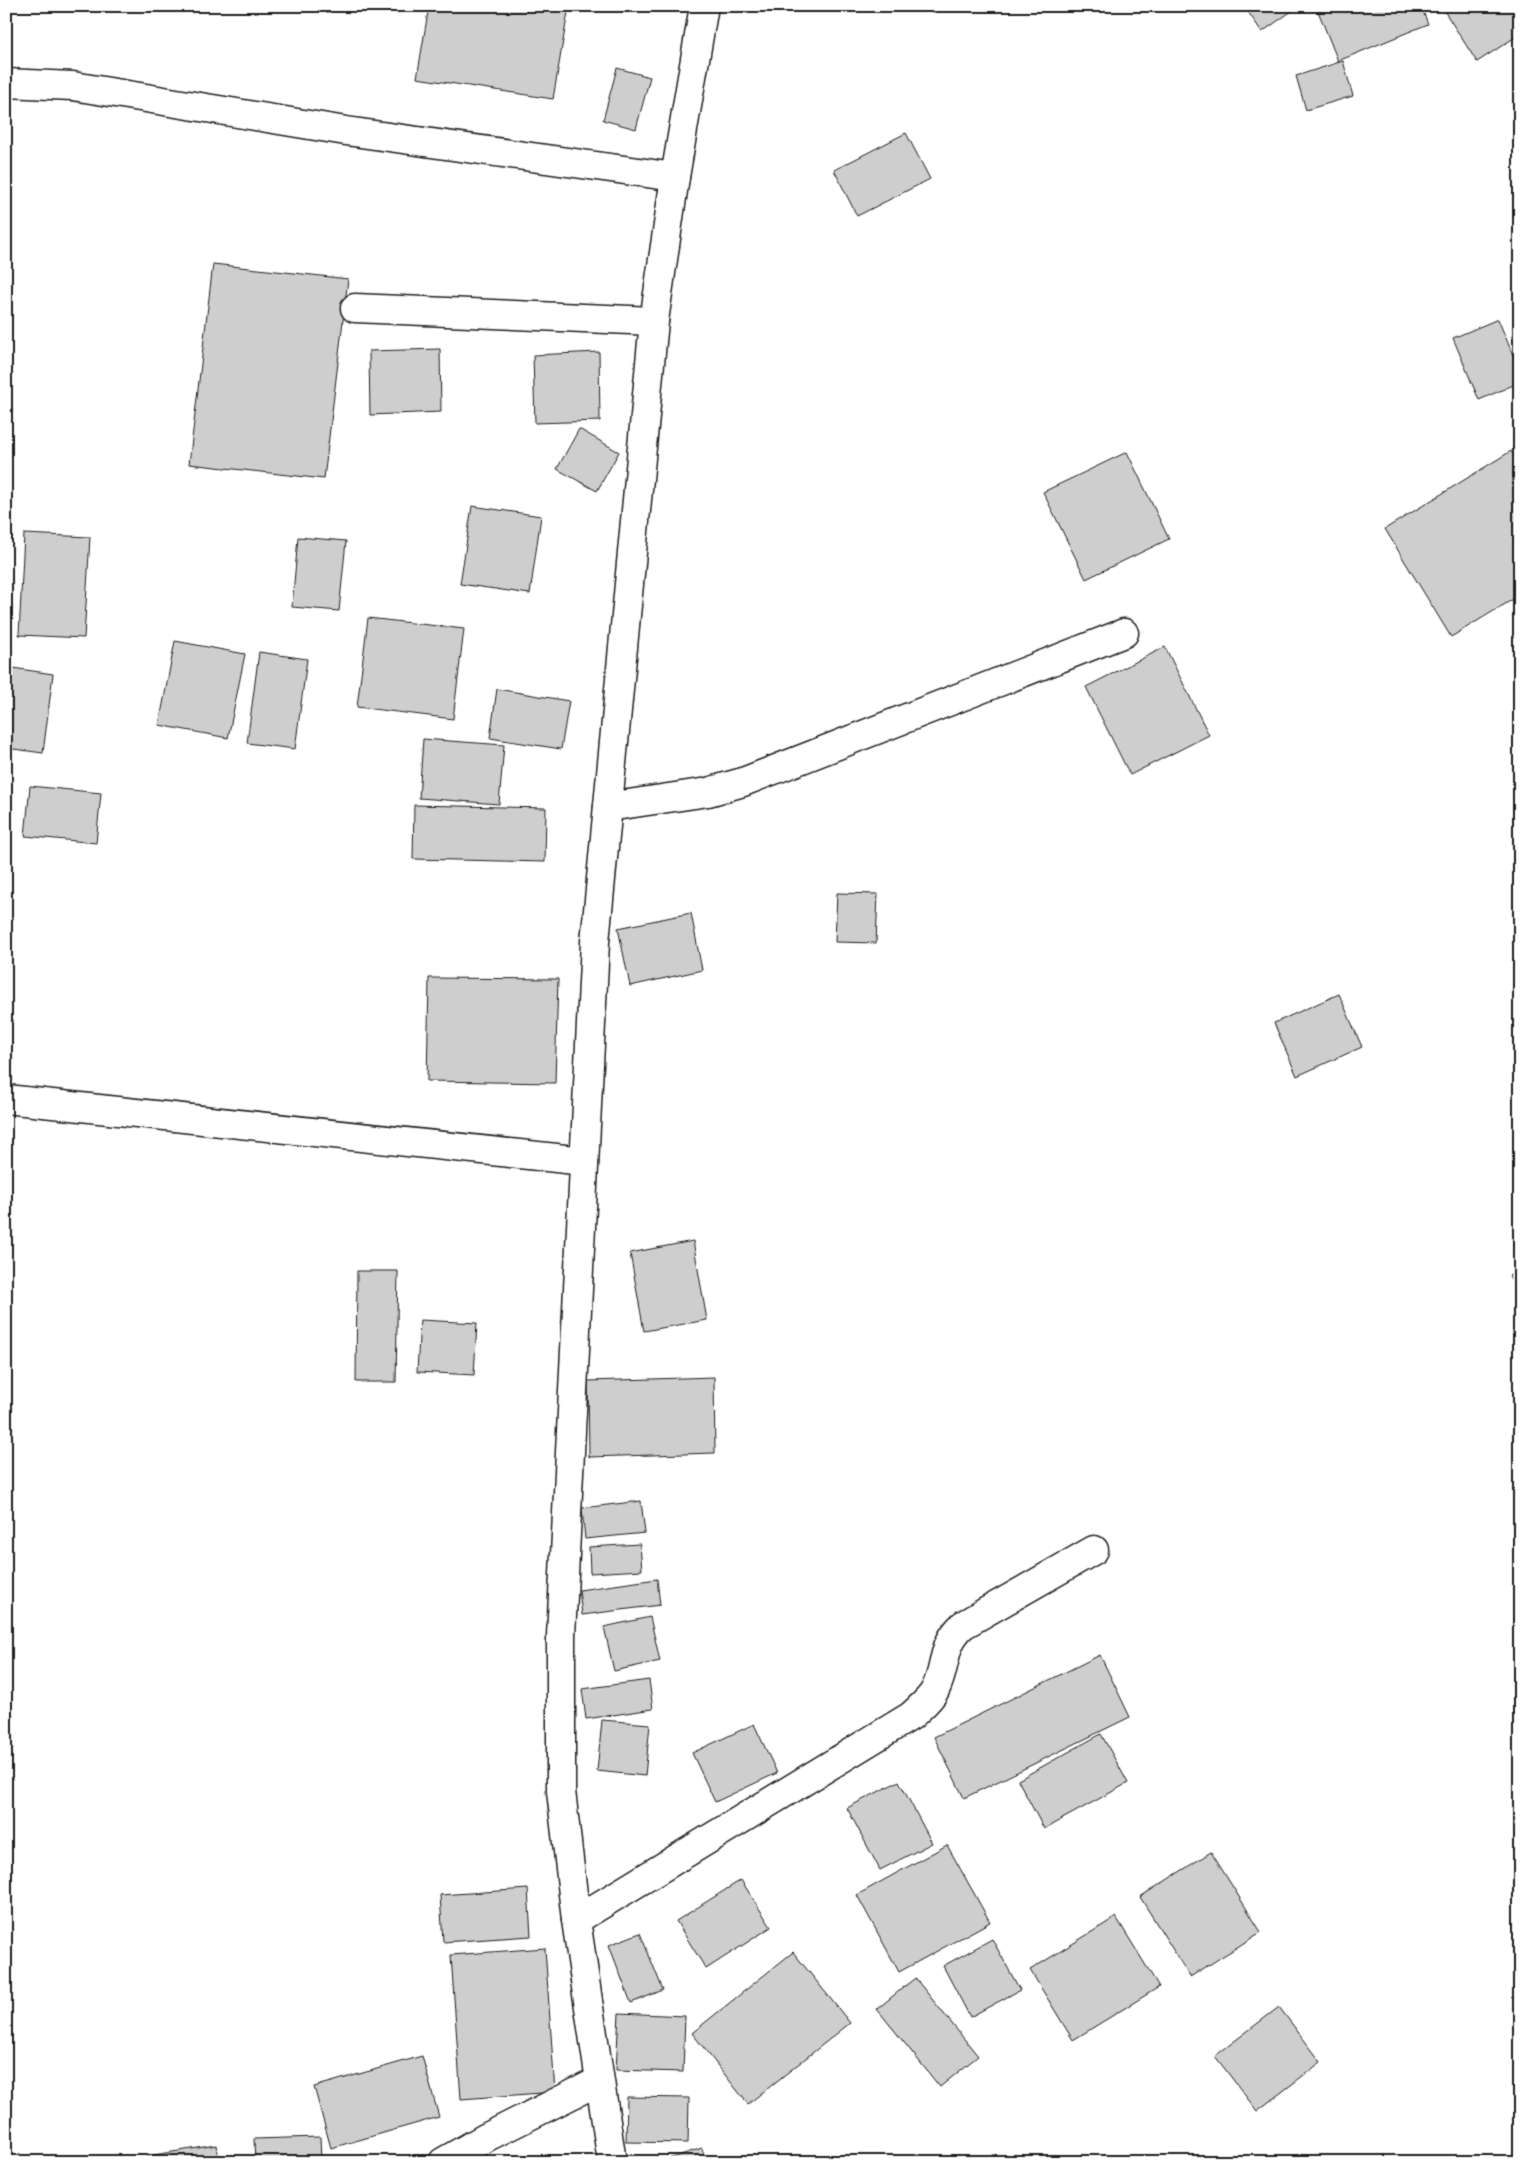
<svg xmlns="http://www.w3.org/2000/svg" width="1526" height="2168" font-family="'Comic Neue',sans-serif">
  <rect width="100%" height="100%" fill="#fff"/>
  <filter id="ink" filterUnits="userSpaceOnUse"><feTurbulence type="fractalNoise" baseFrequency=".02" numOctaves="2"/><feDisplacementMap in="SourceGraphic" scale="10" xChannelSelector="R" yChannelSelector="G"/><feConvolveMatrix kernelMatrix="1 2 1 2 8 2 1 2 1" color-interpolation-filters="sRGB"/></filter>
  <g filter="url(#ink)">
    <path fill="#cecece" stroke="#1c1c1c" d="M429 6H569L553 99 417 78Z
      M1250 6H1299L1262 32 1246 9Z
      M1316 6H1421L1428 24 1338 61Z
      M1441 6H1516L1520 12V34L1477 62Z
      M1343 61 1353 96 1306 110 1296 76Z
      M617 68 650 77 636 129 603 120Z
      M906 133 930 179 857 216 834 170Z
      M213 264 348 279 324 479 189 464Z
      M1498 319 1520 372V382L1479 400 1453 338Z
      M440 349 441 412 370 415 369 351Z
      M599 352 600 421 535 423 533 355Z
      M579 429 619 452 597 491 557 469Z
      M1511 451 1520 465V595L1451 637 1385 529Z
      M1127 452 1169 539 1086 579 1043 492Z
      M472 506 541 516 530 594 460 584Z
      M24 534 90 537 84 638 19 635Z
      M298 537 346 541 339 611 292 607Z
      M368 618 464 629 453 719 357 707Z
      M175 641 245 654 228 738 159 725Z
      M1165 647 1209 735 1130 775 1086 687Z
      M259 652 307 659 295 749 247 743Z
      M6 667 53 674 43 753 6 748Z
      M497 689 569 701 561 749 490 738Z
      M423 739 504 745 499 804 419 798Z
      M30 786 101 793 96 843 25 836Z
      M414 805 546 808 545 862 413 859Z
      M837 893 878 894 876 943 835 942Z
      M691 913 702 970 630 986 618 928Z
      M429 978 558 979 555 1083 427 1081Z
      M1339 994 1362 1047 1297 1076 1274 1023Z
      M693 1241 707 1320 644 1331 630 1253Z
      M1520 1270V1296L1509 1276Z
      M357 1271H398L396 1382H356Z
      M420 1320 477 1323 474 1375 417 1372Z
      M714 1377 715 1453 589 1457 588 1381Z
      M641 1501 645 1533 585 1539 582 1508Z
      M640 1544 642 1570 590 1573 589 1547Z
      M657 1579 660 1605 582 1615 579 1590Z
      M650 1617 660 1661 614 1671 604 1627Z
      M1100 1655 1130 1717 964 1798 934 1737Z
      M649 1680 653 1709 586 1719 582 1689Z
      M602 1720 650 1724 645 1776 597 1771Z
      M754 1724 777 1773 715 1802 692 1753Z
      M1101 1734 1128 1783 1044 1829 1018 1780Z
      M899 1781 932 1843 880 1870 847 1808Z
      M947 1845 990 1922 899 1972 857 1895Z
      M1211 1852 1261 1932 1190 1977 1140 1897Z
      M741 1880 771 1927 706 1969 676 1921Z
      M528 1889 531 1936 443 1942 440 1895Z
      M1116 1917 1159 1987 1073 2040 1030 1970Z
      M640 1933 663 1990 631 2003 609 1945Z
      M992 1939 1020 1990 970 2017 943 1966Z
      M545 1948 555 2092 461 2099 451 1955Z
      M793 1952 850 2023 748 2104 692 2033Z
      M915 1978 978 2056 940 2087 877 2009Z
      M1279 2007 1321 2062 1257 2111 1215 2056Z
      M619 2013 685 2016 683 2072 616 2070Z
      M422 2056 439 2117 331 2148 314 2087Z
      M627 2097 689 2098 688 2143 626 2142Z
      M320 2137 321 2162H255L254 2139Z
      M217 2145 219 2162H148L147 2156Z
      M702 2148 706 2162H659Z"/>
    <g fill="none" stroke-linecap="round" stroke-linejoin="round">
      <defs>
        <path id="street" d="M6 83 73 86 346 131 675 177
          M355 308 654 321
          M608 807 708 792 743 782 1124 633
          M6 1099 584 1161
          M576 1920 911 1716C919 1708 930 1700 935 1690 948 1665 940 1646 963 1625L1094 1550
          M443 2162 487 2137 599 2081"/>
        <path id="secondary" d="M612 2162 576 1920 561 1791V1636L595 942 654 321 675 177 704 6"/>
      </defs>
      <use href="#street" stroke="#1c1c1c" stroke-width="31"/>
      <use href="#secondary" stroke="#1c1c1c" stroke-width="31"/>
      <use href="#street" stroke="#fff" stroke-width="28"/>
      <use href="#secondary" stroke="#fff" stroke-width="28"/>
    </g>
  </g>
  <rect width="1526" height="2168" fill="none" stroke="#fff" stroke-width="25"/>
  <rect x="12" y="12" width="1501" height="2143" fill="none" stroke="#1c1c1c" stroke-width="2" filter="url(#ink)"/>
</svg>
